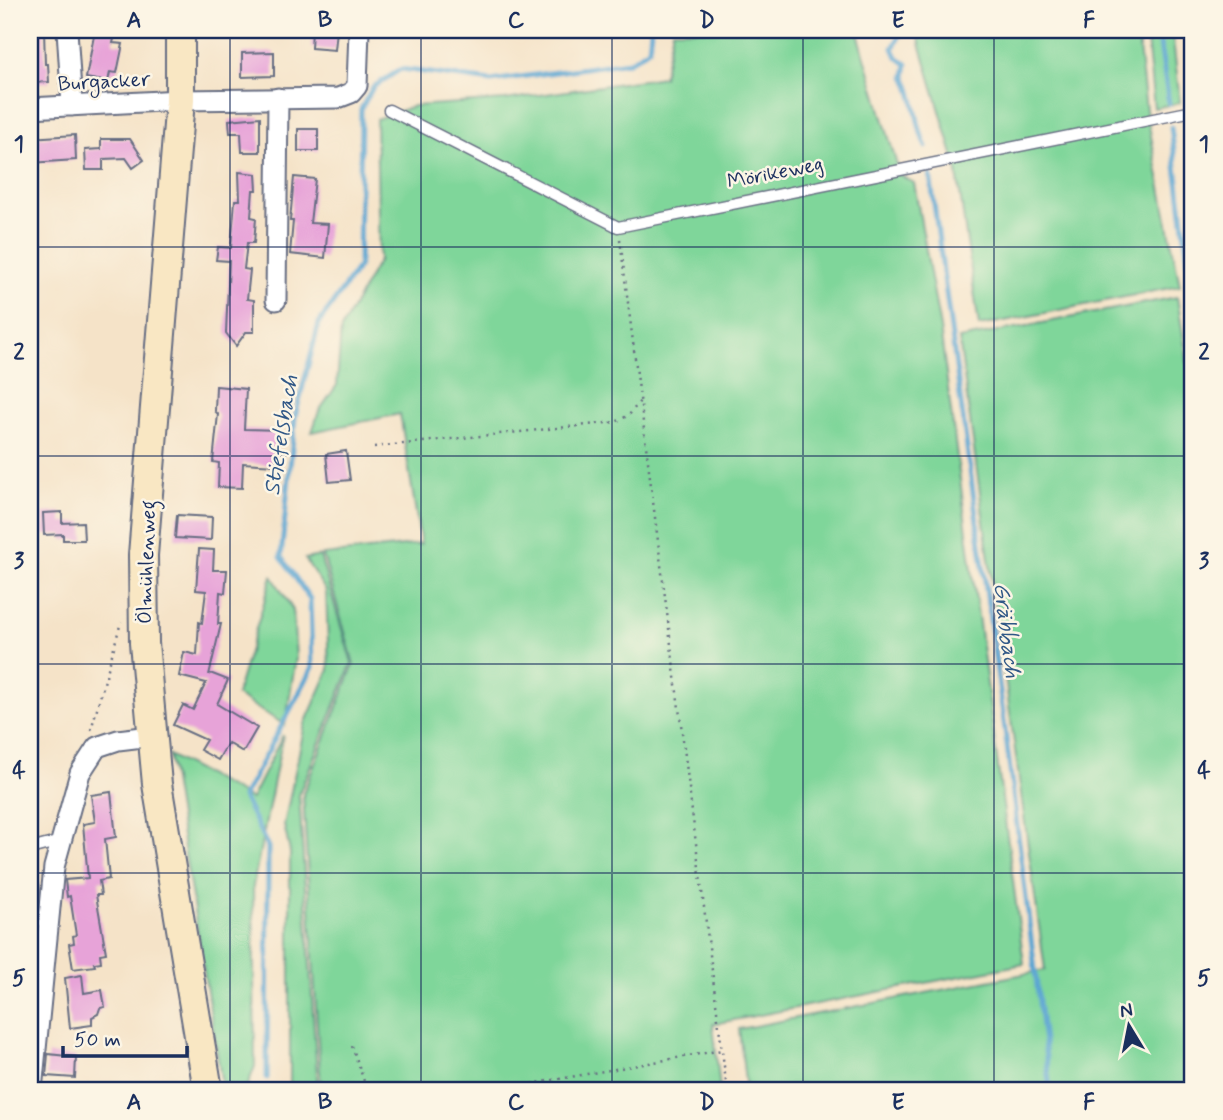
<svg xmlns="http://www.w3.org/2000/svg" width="1223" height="1120" font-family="Mynerve,sans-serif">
  <rect width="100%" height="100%" fill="#fcf5e5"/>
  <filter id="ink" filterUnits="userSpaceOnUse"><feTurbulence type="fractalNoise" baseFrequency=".0143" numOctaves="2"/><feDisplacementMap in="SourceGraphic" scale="14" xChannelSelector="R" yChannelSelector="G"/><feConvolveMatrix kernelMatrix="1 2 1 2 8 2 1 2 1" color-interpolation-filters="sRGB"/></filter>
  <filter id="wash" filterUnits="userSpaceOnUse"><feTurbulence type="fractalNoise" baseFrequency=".00686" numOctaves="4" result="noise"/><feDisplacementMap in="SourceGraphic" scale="28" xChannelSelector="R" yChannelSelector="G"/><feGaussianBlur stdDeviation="1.57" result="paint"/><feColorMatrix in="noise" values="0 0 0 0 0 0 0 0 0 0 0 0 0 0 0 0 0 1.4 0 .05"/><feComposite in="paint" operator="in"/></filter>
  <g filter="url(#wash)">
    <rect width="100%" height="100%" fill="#f5e3c8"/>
    <path fill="#7fd69a" stroke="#4d827c" stroke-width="2" d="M673 30H857L900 175 914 183 940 328 1024 964 713 1024 720 1090H321L303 794 354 664 323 555 421 544 400 414 312 432 319 411 337 385 341 329 379 260 376 119 414 106 505 100 663 77Z
      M916 30H1137L1146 110 1180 286 979 326 956 165Z
      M1146 30H1172L1180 103 1154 108Z
      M1177 297 1193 397V1090H746L739 1029 1045 970 959 339Z
      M320 556 352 663 299 794 318 1090H290V852L284 825 305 724 329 670 326 591 305 559Z
      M272 576 293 610 296 658 285 725 236 695Z
      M283 735 253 886 255 1066 246 1090H223L169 755 251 799Z"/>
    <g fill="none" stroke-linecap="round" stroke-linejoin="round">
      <path stroke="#5aa5d2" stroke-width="5" d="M891 30 899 32V37L893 48 897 57 907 64 905 76C917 98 915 124 926 147
        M1158 30 1169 104
        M1171 127 1193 299
        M930 174 1004 722 1050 1090
        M267 1078 268 847 243 797 312 669 310 599 281 557 295 417 319 323 359 266 361 109 373 87 401 69 491 81 629 62 649 49 651 30"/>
    </g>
    <g id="blocks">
      <path fill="#e7a3d8" d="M30 30H44L45 64H48L49 82 30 83Z
        M95 30H116L113 43 123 44 117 73 110 72 108 82 86 78Z
        M312 30H337L335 50 311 48Z
        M274 52V76L242 77V53Z
        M260 117V152H242L241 133H230L229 120Z
        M298 129H318V151H298Z
        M75 135 76 160 30 163V138Z
        M101 139H130L144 160 133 168 126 158 103 159V170H86L85 150 101 149Z
        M239 172 256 174 257 190H253L251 217 256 218 254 243H247L244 269 250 270 247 299 254 300V332H246L236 346 226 333 229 261 216 260 218 247 231 248 235 200H240Z
        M294 177 315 179 310 223 328 224 325 258 290 254 293 221H290Z
        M216 386 246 389 244 429 279 430 276 465 243 463 242 488 218 487 219 463 213 462 218 414 215 411Z
        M346 451 350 480 329 482 326 454Z
        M62 512V523L83 522 84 540H63V534L44 535 43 513Z
        M177 515 212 517 211 540 175 538Z
        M199 549 214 550 213 570H227L225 593 220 592 218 624H221L209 675 210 673 228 680 217 704 257 728 243 752 228 743 218 760 200 750 206 740 173 725 183 705 193 710 206 683 179 676 184 652 197 655 199 622 202 623 206 591 196 590Z
        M111 792 116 837 105 839 109 879 99 881 101 895H96L106 953 100 954 101 962 94 963 95 966 73 969 69 944 74 943 73 936 76 935 70 896 67 897 65 880 88 878 83 824 95 822 91 795Z
        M82 975 84 993 102 990 105 1007 100 1008 98 1014 92 1017V1025L70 1028 65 978Z
        M48 1054 76 1057 75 1078 46 1076Z"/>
    </g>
  </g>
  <g filter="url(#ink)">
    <use href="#blocks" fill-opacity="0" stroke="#676e83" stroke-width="2"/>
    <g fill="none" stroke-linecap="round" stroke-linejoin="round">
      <defs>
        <path id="lane" d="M389 110 618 227 1193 111
          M30 849 53 843 59 844"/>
        <path id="street" d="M67 30 72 106
          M30 108 180 100 338 98 351 93 357 86 359 30
          M276 300 278 98
          M32 1090 54 867 80 773 97 747 118 740 151 736"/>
        <path id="secondary" d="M180 30V100L143 555 144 643 157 784 208 1090"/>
      </defs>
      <use href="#lane" stroke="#676e83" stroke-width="13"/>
      <use href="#street" stroke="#676e83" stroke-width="23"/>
      <use href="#secondary" stroke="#676e83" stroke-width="32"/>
      <path stroke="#676e83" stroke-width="2.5" stroke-dasharray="2 5" stroke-linecap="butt" d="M620 239 727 1090
        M374 447 616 422 629 415 640 401
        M91 730 121 622
        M352 1046 367 1090
        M497 1090 722 1050"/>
      <use href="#lane" stroke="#fff" stroke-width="10"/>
      <use href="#street" stroke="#fff" stroke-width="19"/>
      <use href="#secondary" stroke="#f9e7c3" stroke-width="28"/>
    </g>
  </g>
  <path fill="none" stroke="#1b2f5e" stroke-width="2" stroke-opacity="0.55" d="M230 30V1090M421 30V1090M612 30V1090M803 30V1090M994 30V1090M30 247H1193M30 456H1193M30 664H1193M30 873H1193"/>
  <g text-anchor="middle" stroke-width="5" stroke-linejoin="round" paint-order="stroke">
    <g font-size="21" fill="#1b2f5e" stroke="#fcf5e5">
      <text transform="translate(104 81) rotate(-3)" y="7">Burgacker</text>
      <text transform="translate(775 172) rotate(-11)" y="7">Mörikeweg</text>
      <text transform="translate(146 562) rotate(-88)" y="7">Ölmühlenweg</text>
    </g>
    <g font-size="23" font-style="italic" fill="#315887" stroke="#fcf5e5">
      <text transform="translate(280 435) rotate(-81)" y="8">Stiefelsbach</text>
      <text transform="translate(1008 630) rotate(83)" y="8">Gräbbach</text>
    </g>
  </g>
  <rect width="1223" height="1120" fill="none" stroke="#fcf5e5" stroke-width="77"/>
  <g transform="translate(1129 1026) rotate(350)" stroke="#fcf5e5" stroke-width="5" paint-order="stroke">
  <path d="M0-5L12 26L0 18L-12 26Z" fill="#1b2f5e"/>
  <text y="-10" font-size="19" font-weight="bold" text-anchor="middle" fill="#1b2f5e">N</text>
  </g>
  <path d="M63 1046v10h124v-10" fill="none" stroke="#1b2f5e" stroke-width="3.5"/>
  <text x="74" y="1046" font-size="21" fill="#1b2f5e" stroke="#fcf5e5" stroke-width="5" paint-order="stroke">50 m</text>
  <rect x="38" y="38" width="1146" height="1044" fill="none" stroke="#1b2f5e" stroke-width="2.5"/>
  <g font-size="23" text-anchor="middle" font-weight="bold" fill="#1b2f5e">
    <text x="134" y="27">A</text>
    <text x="325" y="27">B</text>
    <text x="516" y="27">C</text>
    <text x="707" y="27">D</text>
    <text x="898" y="27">E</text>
    <text x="1089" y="27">F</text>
    <text x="19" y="151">1</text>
    <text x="1204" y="151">1</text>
    <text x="19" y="359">2</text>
    <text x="1204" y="359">2</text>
    <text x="19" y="568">3</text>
    <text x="1204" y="568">3</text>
    <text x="19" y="777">4</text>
    <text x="1204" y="777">4</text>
    <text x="19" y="985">5</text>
    <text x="1204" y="985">5</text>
    <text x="134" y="1109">A</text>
    <text x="325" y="1109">B</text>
    <text x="516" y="1109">C</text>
    <text x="707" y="1109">D</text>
    <text x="898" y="1109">E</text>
    <text x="1089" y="1109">F</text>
  </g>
</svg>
